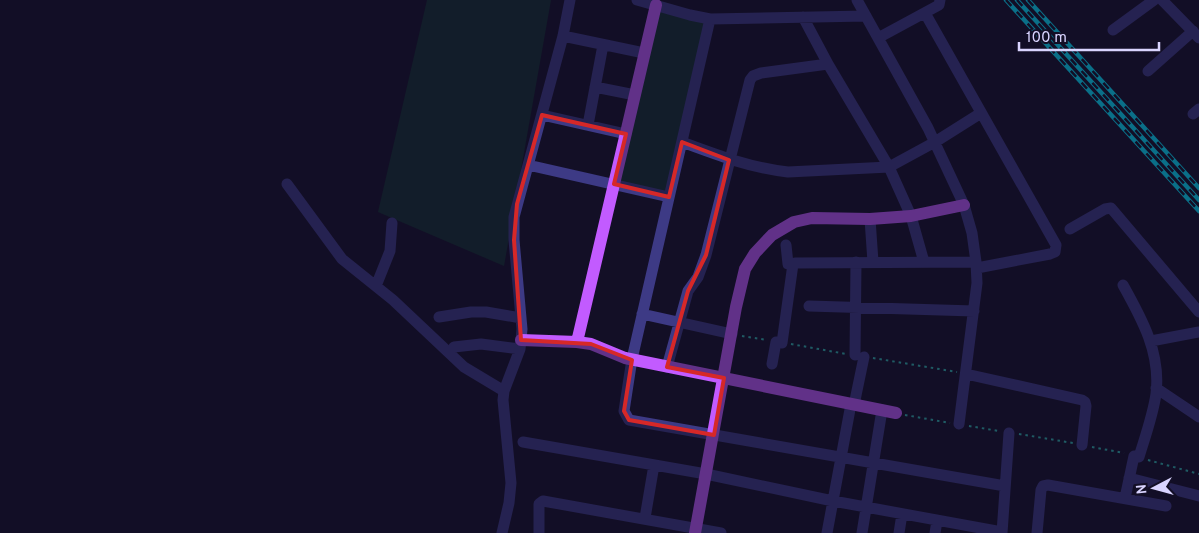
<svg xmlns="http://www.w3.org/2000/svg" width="1199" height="533" font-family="Overpass,sans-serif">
  <rect width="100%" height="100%" fill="#130f26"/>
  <path fill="#12302f" d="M427 0H551L504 266 378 212Z
    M656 5 710 19 669 197 614 184Z"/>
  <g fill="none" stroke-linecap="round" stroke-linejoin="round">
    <path stroke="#2fb8b0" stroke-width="2" stroke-dasharray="2.5 4" stroke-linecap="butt" d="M742 336 767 340
      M791 344 846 354
      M873 358 957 372
      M905 415 950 423
      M969 426 999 431
      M1019 434 1073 443
      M1092 447 1124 453
      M1148 460 1199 474"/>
    <path stroke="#3d3a85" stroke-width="11" d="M637 0 690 15 710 19 866 16
      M857 0 928 128 964 205 972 233 976 262 977 283 959 424
      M1162 0 1199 38
      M925 13 1056 245 1055 252 1050 254 977 268
      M803 17 828 64 889 167 911 216 924 262
      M710 19 632 359 624 411 629 420 1005 486
      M1113 30 1154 0
      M563 36 644 53
      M878 38 939 5 940 0
      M1148 71 1193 31
      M595 87 635 95
      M1193 114 1199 109
      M542 115 626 134
      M588 125 603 45
      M682 142C717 155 751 168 788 172L889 167 935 142 981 113
      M528 165 669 197
      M287 184 342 259 393 300 464 367 504 391
      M870 219 873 262
      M1070 229 1105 209 1111 208 1199 312
      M786 245 788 264H793
      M1123 285C1142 319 1161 353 1156 394 1153 415 1145 437 1139 457
      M376 286 390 251 392 223
      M809 306 974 311
      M642 314 732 334
      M439 317 471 312H486L521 318
      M1151 341 1199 332
      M782 343 793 264 795 263 976 262
      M454 347 481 344 520 349
      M855 355 856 262
      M772 364 776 342
      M667 367 688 291 698 277 706 255 750 80 753 76 761 73 828 64
      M966 374 1082 400 1085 402 1086 406 1082 445
      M1156 388 1199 417
      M854 405 864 357
      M523 442 706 474 833 501 1002 532
      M1129 478 1199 496
      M1125 498 1134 456
      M645 518 654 465
      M502 533 509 503 511 483 503 400 504 391 520 349 521 340 522 329 514 240V217L563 36 570 0
      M539 533V504L543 501 721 533
      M827 533 851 404
      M862 533 882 410
      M899 533 902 514
      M935 533 937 521
      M1002 533 1009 433
      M1037 533 1041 490 1043 486 1048 485 1166 506"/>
    <path stroke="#c25bff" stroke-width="12" d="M521 340 577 342 591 344 625 358 896 413
      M577 342 656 5
      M695 533 736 307 745 269 755 253 772 235 794 222 812 218 870 219 911 216 964 205"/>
    <defs>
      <path id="rail" d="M1006 0 1199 211
        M1017 0 1199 200
        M1028 0 1199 188"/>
    </defs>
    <use href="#rail" stroke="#00e5ff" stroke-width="4.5"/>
    <use href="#rail" stroke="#130f26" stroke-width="2.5" stroke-dasharray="8" stroke-linecap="butt"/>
  </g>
  <path d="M0 0H1199V533H0ZM542 115 626 134 614 184 669 197 682 142 729 160 706 255 688 291 667 367 724 378 714 435 629 420 624 411 632 360 591 344 521 340 514 240 517 204Z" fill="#130f26" fill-opacity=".55" fill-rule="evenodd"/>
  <path fill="none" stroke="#d62828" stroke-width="4" stroke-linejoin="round" d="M542 115 626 134 614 184 669 197 682 142 729 160 706 255 688 291 667 367 724 378 714 435 629 420 624 411 632 360 591 344 521 340 514 240 517 204Z"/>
  <g transform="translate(1154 488) rotate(264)" stroke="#130f26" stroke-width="4" paint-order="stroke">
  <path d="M0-4L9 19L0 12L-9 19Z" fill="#d9d4ff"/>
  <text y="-8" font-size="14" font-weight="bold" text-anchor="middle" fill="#d9d4ff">N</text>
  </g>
  <path d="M1019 42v8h140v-8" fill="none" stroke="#d9d4ff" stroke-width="2.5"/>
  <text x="1026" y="42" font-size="15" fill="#d9d4ff" stroke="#130f26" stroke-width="4" paint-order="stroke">100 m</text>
</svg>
